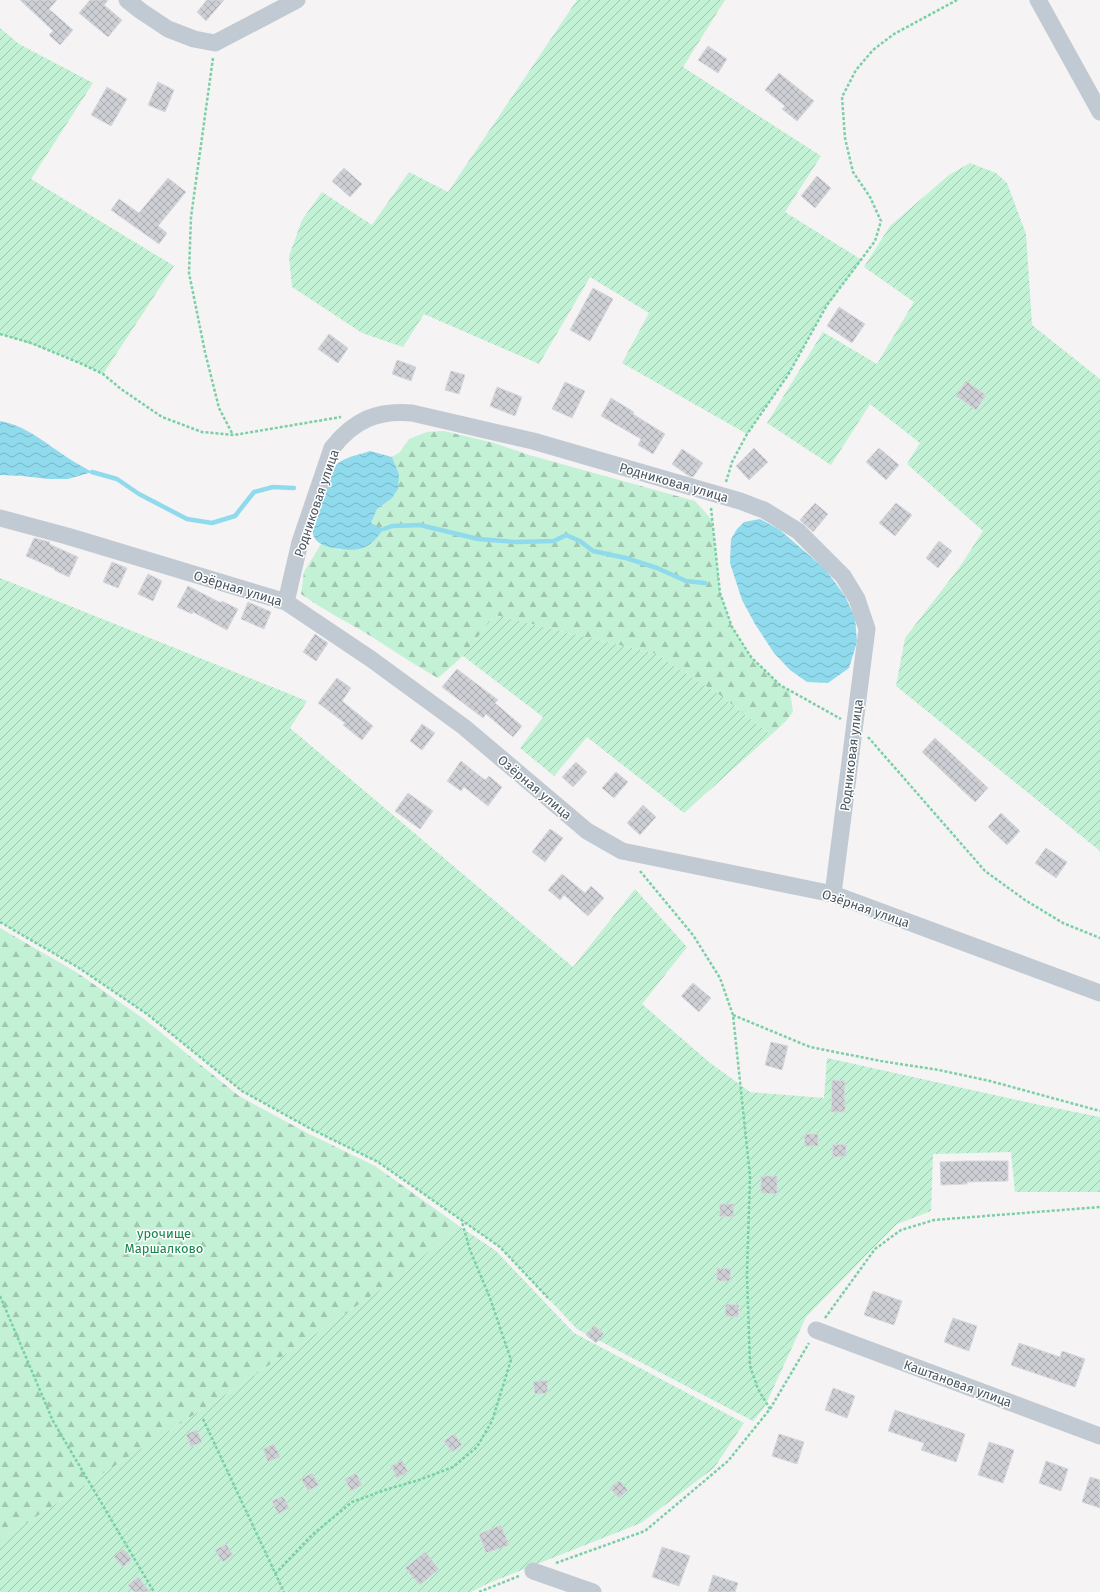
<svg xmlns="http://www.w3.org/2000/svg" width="1100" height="1592" font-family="'Fira Sans',sans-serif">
  <defs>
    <pattern id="forest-firs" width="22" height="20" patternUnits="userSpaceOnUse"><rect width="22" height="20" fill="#c3f1d5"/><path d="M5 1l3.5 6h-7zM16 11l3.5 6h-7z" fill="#a0c6b0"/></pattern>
    <pattern id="garden-furrows" width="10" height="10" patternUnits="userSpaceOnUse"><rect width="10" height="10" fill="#c3f1d5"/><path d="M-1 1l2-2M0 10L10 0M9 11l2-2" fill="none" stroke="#a0c6b0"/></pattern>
    <pattern id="water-waves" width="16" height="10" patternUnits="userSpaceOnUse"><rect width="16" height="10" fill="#90daee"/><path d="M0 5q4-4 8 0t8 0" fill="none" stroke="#78b4c4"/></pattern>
    <pattern id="building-cross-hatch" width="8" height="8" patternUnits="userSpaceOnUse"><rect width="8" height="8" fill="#cdcfd5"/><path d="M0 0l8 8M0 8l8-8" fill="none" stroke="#a8abb0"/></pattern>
  </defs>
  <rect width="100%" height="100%" fill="#f5f3f3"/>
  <path fill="url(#forest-firs)" d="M444 431 494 443 529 455 695 501 712 520 720 593 732 627 751 657 780 685 790 691 793 712 786 721 771 735 721 696 656 654 495 615 463 656 438 678C418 667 399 654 380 642 354 625 326 612 301 594L304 572 321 544 340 550 384 529 371 523 377 509 391 499 399 474 392 457 400 452 409 439 427 432Z
    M0 928 76 972 144 1019 239 1096 309 1134 375 1166 459 1226 395 1280 240 1385 0 1540Z"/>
  <path fill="url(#garden-furrows)" d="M577 0H725L683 67 821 156 785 212 862 260 827 305 788 375 747 434 622 363 649 313 590 277 539 364 424 314 403 347 362 333 292 287 289 256 302 220 322 192 372 225 409 172 448 192Z
    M0 28 19 44 93 83 31 179 174 266 103 374C70 357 35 345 0 334Z
    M970 163 996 173 1007 183 1026 234 1032 325 1100 379V851L896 686 905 638 959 568 983 531 907 464 920 443 870 404 831 465 767 423 823 332 877 364 914 302 864 267 890 226 949 175Z
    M0 578 307 701 290 728 573 967 635 889 687 947 642 1004 709 1062 750 1092 824 1098 827 1058 1035 1104 1100 1117V1192H1015L1011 1152 933 1154 931 1211 897 1224 806 1317 764 1408 753 1421 577 1329 500 1247 378 1162 311 1129 242 1091 147 1014 79 968 0 922Z
    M495 615 656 654 721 696 771 735 684 813 587 737 554 776 520 748 543 717 463 656Z
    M459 1226 496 1251 574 1333 744 1423 714 1468 641 1523 489 1583 471 1592H0V1540L240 1385 395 1280Z"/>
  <path fill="url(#water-waves)" d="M0 421C25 425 47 444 68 458 75 463 84 467 92 472L68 479H48L23 476 0 475Z
    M370 451 392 457 399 474 398 489 391 499 377 509 371 523 384 529C378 536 372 545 363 548 352 552 323 549 316 540 314 537 313 534 312 531L332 470C341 457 356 456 370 451Z
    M760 519 780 530 825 569 845 596 855 618 857 642 849 668 828 683 807 682 790 670 774 653 755 624 742 600 730 563 731 539 737 529 744 522Z"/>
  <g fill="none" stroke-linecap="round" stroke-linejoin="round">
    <path stroke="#90daee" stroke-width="4.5" d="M92 472 117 479 139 494 187 519 212 523 235 516 254 492 273 487 294 488
      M384 529 392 526 420 525 478 539 515 542 554 541 566 535 580 541 593 551 626 558 657 568 686 581 705 583"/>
  </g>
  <path fill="url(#building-cross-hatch)" stroke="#d7d9de" d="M20 0H57L49 9 73 30 60 45 49 35 53 31Z
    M90 0H108L104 5 122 20 108 37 79 13Z
    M207 0H224L206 21 197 12Z
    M708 46 727 59 718 73 698 60Z
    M779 73 814 101 797 121 782 109 785 106 765 90Z
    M158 82 174 90 165 112 148 105Z
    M107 87 127 99 111 126 91 115Z
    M344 168 362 184 350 197 332 181Z
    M817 176 831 188 815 208 801 196Z
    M168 178 186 192 158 226 167 233 159 244 111 210 119 199 139 213Z
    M593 288 613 299 590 341 570 330Z
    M839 307 865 324 852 343 827 326Z
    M329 334 348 348 338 363 318 349Z
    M397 360 416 367 411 381 392 374Z
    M451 371 465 375 459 394 445 390Z
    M966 381 986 395 976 410 956 396Z
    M565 382 585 391 572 418 552 409Z
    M497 387 522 397 515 416 490 406Z
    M611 398 634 412 633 414 665 434 653 454 638 445 641 439 601 416Z
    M754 448 768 462 749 480 736 466Z
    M879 448 899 465 886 480 866 462Z
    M682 449 703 463 693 477 689 476 672 464Z
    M815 503 828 514 813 532 800 520Z
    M896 503 912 515 895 536 879 523Z
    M34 538 50 542 49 544 78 557 69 577 54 570 55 569 26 556Z
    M939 541 952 551 938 568 926 558Z
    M112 562 127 568 118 588 103 582Z
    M148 574 162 581 153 601 138 594Z
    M188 586 221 603 222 601 238 609 227 630 193 612 192 614 177 607Z
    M248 602 271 612 264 629 241 619Z
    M315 634 328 643 316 661 303 652Z
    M457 669 498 700 495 703 522 726 513 737 486 714 483 718 442 687Z
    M337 678 351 688 342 701 373 726 362 740 343 725 345 723 318 703Z
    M422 724 435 733 422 750 410 741Z
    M935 738 988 788 975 802 922 752Z
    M461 761 485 780 489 776 502 787 488 806 464 787 461 791 447 781Z
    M576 762 587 772 573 787 562 777Z
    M616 772 628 782 614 798 602 788Z
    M408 793 433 811 420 829 395 811Z
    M643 805 656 817 640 835 627 823Z
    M1001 813 1020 831 1007 845 988 827Z
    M550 829 563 838 545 862 532 852Z
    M1046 848 1067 862 1056 878 1035 863Z
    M562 874 585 893 591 886 604 898 588 916 564 895 560 900 548 890Z
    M693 983 711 998 699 1012 681 996Z
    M771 1042 788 1046 782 1070 765 1065Z
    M832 1080 845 1081 844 1100H845V1112H831Z
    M804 1134H818V1146H805Z
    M846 1144V1156L833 1157 832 1145Z
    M966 1161H1008V1181L967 1182V1184L941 1185 940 1162Z
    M761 1176H777V1194L761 1193Z
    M720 1204H734L733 1217 719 1216Z
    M717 1268 731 1269 730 1281H717Z
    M873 1291 902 1301 894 1325 864 1315Z
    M726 1304 739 1305 738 1317 725 1316Z
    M953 1318 977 1326 969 1351 944 1342Z
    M594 1325 604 1334 596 1343 586 1335Z
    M1019 1343 1060 1357 1062 1351 1085 1359 1075 1387 1011 1365Z
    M547 1380 548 1393 535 1394 533 1382Z
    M833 1388 855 1396 847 1418 825 1410Z
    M895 1410 965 1434 956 1462 921 1450 924 1443 888 1431Z
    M197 1430 202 1442 191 1447 186 1434Z
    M454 1434 462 1445 452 1452 444 1441Z
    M779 1434 804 1442 797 1464 772 1456Z
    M989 1442 1014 1450 1003 1483 978 1475Z
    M274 1444 280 1457 268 1462 263 1449Z
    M402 1460 408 1472 397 1478 391 1466Z
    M1046 1461 1068 1469 1061 1491 1039 1483Z
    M312 1473 319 1485 308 1491 301 1479Z
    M356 1473 362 1485 351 1491 345 1479Z
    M1090 1477 1100 1480V1508L1082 1502Z
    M619 1480 628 1490 619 1498 610 1488Z
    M283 1496 289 1508 278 1514 272 1501Z
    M501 1525 509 1545 486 1553 479 1534Z
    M226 1544 233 1555 223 1562 215 1550Z
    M662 1547 690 1556 679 1586 652 1577Z
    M123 1549 132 1559 123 1567 114 1557Z
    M425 1552 439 1569 420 1585 405 1568Z
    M713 1575 738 1583 735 1592H708Z
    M138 1577 150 1592H134L128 1585Z"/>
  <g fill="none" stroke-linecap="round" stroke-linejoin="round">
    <path stroke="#7ad0a6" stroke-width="2.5" stroke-dasharray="3 2" stroke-linecap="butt" d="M213 58 191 217 189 273 205 352 219 408 233 435
      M0 334 31 343 82 364 103 374 121 389 162 417 202 432 234 435 341 417
      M726 482 732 462 747 434 788 375 827 305 875 241 881 221 870 197 853 172 845 138 842 97 856 70 873 50 894 34 957 0
      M711 508 720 593 732 627 751 657 780 685 841 719
      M868 737 985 871 1025 900 1063 923 1100 938
      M640 871 693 935 720 978 733 1015 750 1176 747 1274 750 1366 758 1389 770 1409
      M0 922 79 968 147 1014 242 1091 311 1129 378 1162 500 1247 550 1300
      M733 1015 810 1047 881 1061 939 1070 990 1081 1100 1111
      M0 1296 53 1421 154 1592
      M825 1318 875 1249 901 1230 934 1220 1100 1207
      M203 1419 284 1592
      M556 1563 645 1531 728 1461 770 1409 809 1343
      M275 1574 312 1535 352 1502 385 1490 419 1480 453 1467 477 1447 492 1421 511 1360 490 1298 470 1250 462 1222
      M479 1592 519 1576"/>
    <path stroke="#c1cad2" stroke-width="17" d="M127 0 141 11 168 29 194 39 215 43 297 0
      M1038 0 1100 112
      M0 518 67 536 286 602 371 659 464 727 587 831 622 851 833 894 1100 993
      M286 602 300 542 332 448C354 420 377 410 412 413L533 441 740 501 764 510 798 531 843 576 857 599 867 629 833 894
      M816 1330 1100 1436
      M533 1571 593 1592"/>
  </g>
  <g text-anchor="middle" stroke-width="3" stroke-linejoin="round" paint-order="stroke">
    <g font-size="13" fill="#4a5661" stroke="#fff">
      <text transform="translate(674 482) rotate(16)" y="5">Родниковая улица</text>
      <text transform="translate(316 503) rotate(-71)" y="5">Родниковая улица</text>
      <text transform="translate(238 588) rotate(17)" y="5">Озёрная улица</text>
      <text transform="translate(851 755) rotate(-83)" y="5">Родниковая улица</text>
      <text transform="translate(535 787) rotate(40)" y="5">Озёрная улица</text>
      <text transform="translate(866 908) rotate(19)" y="5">Озёрная улица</text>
      <text transform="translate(958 1383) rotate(20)" y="5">Каштановая улица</text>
    </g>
    <g font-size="13" fill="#17864f" stroke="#fff">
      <text x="164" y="1238">урочище<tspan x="164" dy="15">Маршалково</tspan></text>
    </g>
  </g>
</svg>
